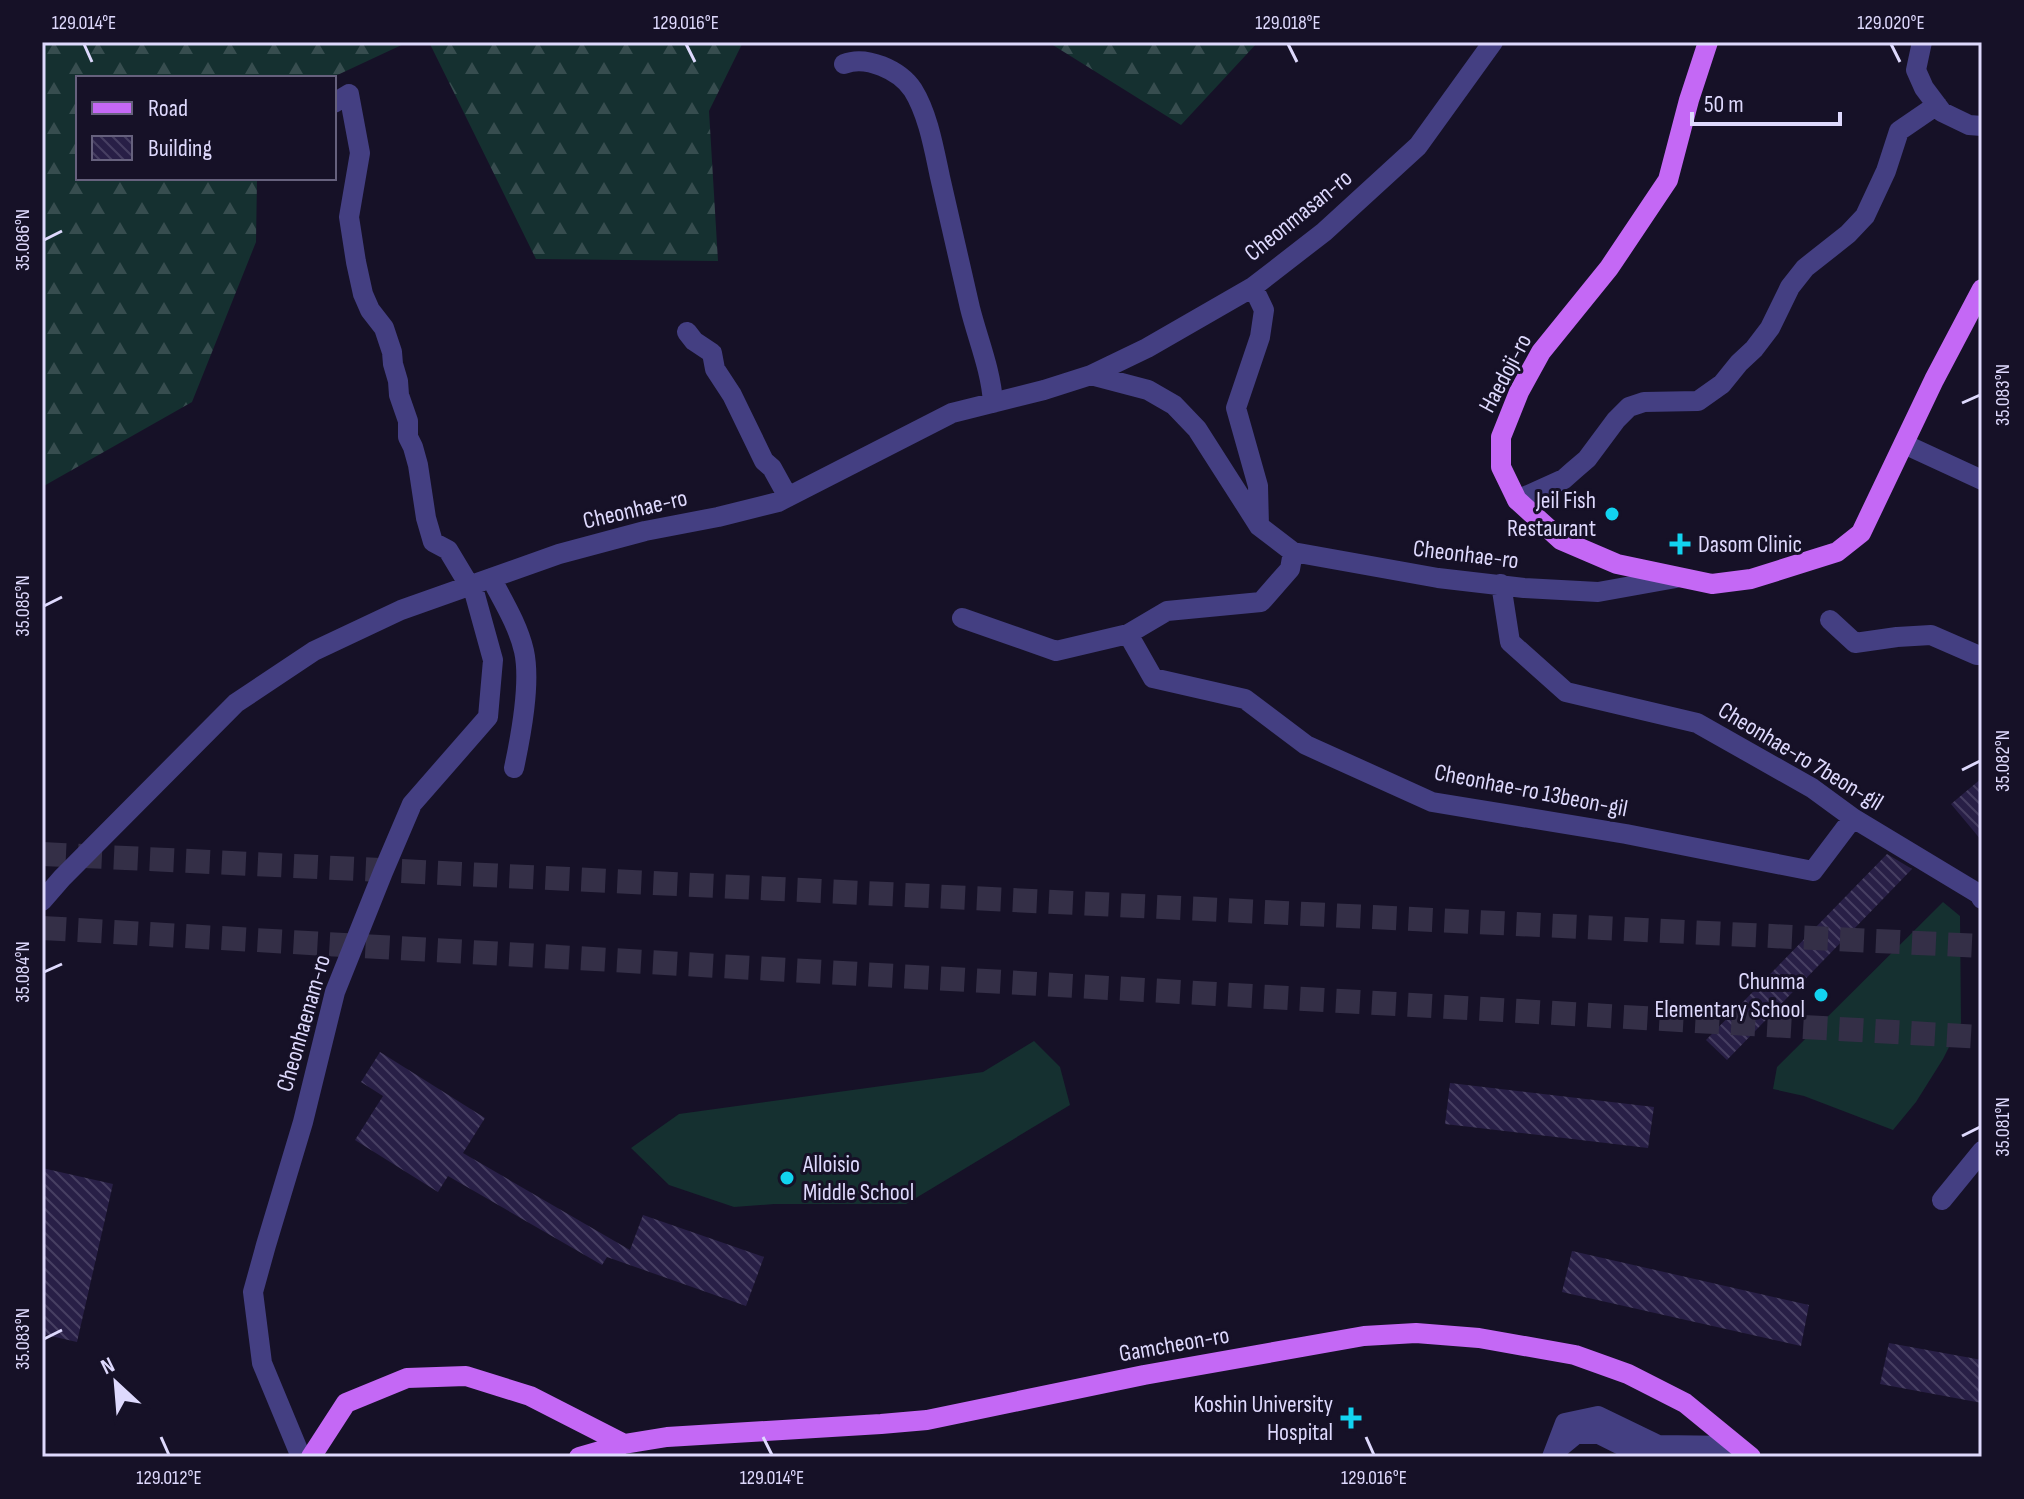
<svg xmlns="http://www.w3.org/2000/svg" width="2024" height="1499" font-family="'Sofia Sans Condensed',sans-serif">
  <defs>
    <pattern id="forest-firs" width="22" height="20" patternUnits="userSpaceOnUse" patternTransform="scale(2)"><rect width="22" height="20" fill="#153030"/><path d="M5 1l3.5 6h-7zM16 11l3.5 6h-7z" fill="#374d4f"/></pattern>
    <pattern id="building-back-hatch" width="6" height="6" patternUnits="userSpaceOnUse" patternTransform="scale(2)"><rect width="6" height="6" fill="#281f46"/><path d="M-1 5l2 2M0 0l6 6M5-1l2 2" fill="none" stroke="#473f62"/></pattern>
  </defs>
  <rect width="100%" height="100%" fill="#161127"/>
  <path fill="#153030" d="M1943 902 1960 916 1961 1023 1943 1059 1916 1102 1893 1130 1804 1096 1773 1089 1777 1067Z
    M1034 1041 1060 1067 1070 1105 906 1204H774L734 1207 669 1185 631 1148 679 1114 983 1072Z"/>
  <path fill="url(#forest-firs)" d="M42 42H408L331 78H78V178H257L256 242 192 402 42 487Z
    M429 42H743L709 111 718 261 536 259Z
    M1048 42H1258L1181 125Z"/>
  <path fill="url(#building-back-hatch)" d="M1982 778V841L1951 804Z
    M1887 854 1912 869 1727 1060 1706 1040Z
    M380 1052 485 1118 463 1153 630 1250 643 1215 764 1257 746 1306 607 1257 602 1265 448 1176 438 1192 355 1140 383 1096 361 1082Z
    M1450 1083 1654 1107 1648 1148 1445 1124Z
    M42 1168 113 1184 77 1342 42 1334Z
    M1572 1251 1809 1305 1801 1346 1562 1292Z
    M1889 1343 1982 1360V1403L1880 1384Z"/>
  <g fill="none" stroke-linecap="round" stroke-linejoin="round">
    <path stroke="#342f47" stroke-width="24" stroke-dasharray="24 12" stroke-linecap="butt" d="M42 854 1982 946
      M42 928 1982 1037"/>
    <path stroke="#443f82" stroke-width="20" d="M1922 42 1916 70 1924 88 1942 112 1969 125 1982 126
      M844 64C866 55 900 70 913 90 928 114 934 149 940 177 950 221 960 265 970 308 978 340 991 370 993 403
      M334 103 349 94 360 153 349 217 356 262 363 294 370 310 384 328 392 352 393 364 398 381 399 395 408 421V437L413 447 418 465 426 518 433 542 448 550 469 585
      M1253 287 1264 310 1260 337 1236 408 1258 486 1259 526
      M687 332 694 341 712 353 715 369 732 395 764 461 772 468 788 497
      M1091 375 1147 348 1253 287 1324 232 1418 146 1493 42
      M1904 444 1982 480
      M1517 500 1564 479 1573 471 1587 459 1616 420 1629 407 1644 402 1698 401 1722 384 1739 363 1754 349 1770 328 1790 287 1805 268 1848 234 1865 216 1886 171 1899 131 1937 105
      M491 578C503 601 518 625 524 651 531 683 521 735 514 768
      M1501 584 1510 642 1566 692 1697 723 1812 788 1853 818 1979 894 1982 899
      M962 618 1056 651 1128 634 1167 611 1261 602 1290 569 1293 552
      M1830 620 1855 643 1897 637 1931 635 1977 655H1982
      M1128 634 1153 678 1245 699 1306 745 1432 802 1626 834 1813 871 1853 818
      M42 901 62 878 236 703 314 651 401 610 559 554 645 531 718 517 778 502 952 413 1044 390 1091 375 1148 390 1174 405 1197 429 1259 526 1293 552 1438 578 1524 588 1598 592 1676 578
      M1942 1200 1982 1151
      M1559 1448 1576 1434H1599L1645 1457
      M301 1457 262 1363 253 1292 266 1245 303 1122 335 992 383 872 412 804 488 717 493 660 472 584
      M1552 1457 1565 1423 1598 1416 1658 1445 1736 1446"/>
    <path stroke="#c468f5" stroke-width="20" d="M1708 42 1689 100 1668 180 1609 268 1541 352 1519 392 1501 437V467L1517 500 1561 540 1617 564 1712 584 1751 579 1837 552 1861 533 1934 380 1982 289
      M311 1457 346 1403 407 1378 466 1376 530 1396 624 1444
      M579 1457 624 1444 667 1437 881 1424 927 1420 1144 1375 1364 1336 1416 1333 1479 1338 1575 1355 1628 1374 1685 1403 1751 1457"/>
  </g>
  <path fill="none" stroke="#ded9fd" stroke-width="3" d="M84 44 92 62M686 44 695 62M1288 44 1297 62M1891 44 1900 62M44 240 62 231M1962 403 1980 395M44 606 62 597M1962 770 1980 761M44 972 62 964M1962 1136 1980 1127M44 1339 62 1330M161 1437 169 1455M763 1437 772 1455M1366 1437 1374 1455"/>
  <g fill="#12d3f0" stroke="#161127" stroke-width="3">
    <circle cx="1612" cy="514" r="8"/>
    <path d="M1676 532h8v8h8v8h-8v8h-8v-8h-8v-8h8z"/>
    <circle cx="1821" cy="995" r="8"/>
    <circle cx="787" cy="1178" r="8"/>
    <path d="M1347 1406h8v8h8v8h-8v8h-8v-8h-8v-8h8z"/>
  </g>
  <g text-anchor="middle" stroke-width="6" stroke-linejoin="round" paint-order="stroke">
    <g font-size="24" fill="#ded9fd" stroke="#161127">
      <text transform="translate(1298 215) rotate(-39)" y="8">Cheonmasan-ro</text>
      <text transform="translate(1505 373) rotate(-62)" y="8">Haedoji-ro</text>
      <text transform="translate(635 509) rotate(-13)" y="8">Cheonhae-ro</text>
      <text transform="translate(1466 554) rotate(7)" y="8">Cheonhae-ro</text>
      <text transform="translate(1801 756) rotate(31)" y="8">Cheonhae-ro 7beon-gil</text>
      <text transform="translate(1531 790) rotate(11)" y="8">Cheonhae-ro 13beon-gil</text>
      <text transform="translate(303 1023) rotate(-74)" y="8">Cheonhaenam-ro</text>
      <text transform="translate(1174 1344) rotate(-10)" y="8">Gamcheon-ro</text>
    </g>
    <g font-size="24" fill="#ded9fd" stroke="#161127" text-anchor="end">
      <text x="1596" y="508">Jeil Fish<tspan x="1596" dy="28">Restaurant</tspan></text>
      <text x="1698" y="552" text-anchor="start">Dasom Clinic</text>
      <text x="1805" y="989">Chunma<tspan x="1805" dy="28">Elementary School</tspan></text>
      <text x="803" y="1172" text-anchor="start">Alloisio<tspan x="803" dy="28">Middle School</tspan></text>
      <text x="1333" y="1412">Koshin University<tspan x="1333" dy="28">Hospital</tspan></text>
    </g>
  </g>
  <rect width="2024" height="1499" fill="none" stroke="#161127" stroke-width="88"/>
  <rect x="76" y="76" width="260" height="104" fill="#161127" stroke="#66617d" stroke-width="2"/>
  <rect x="92" y="102" width="40" height="12" fill="#c468f5" stroke="#66617d" stroke-width="2"/>
  <text x="148" y="116" font-size="24" fill="#ded9fd">Road</text>
  <rect x="92" y="136" width="40" height="24" fill="url(#building-back-hatch)" stroke="#66617d" stroke-width="2"/>
  <text x="148" y="156" font-size="24" fill="#ded9fd">Building</text>
  <g transform="translate(116 1383) rotate(334)" stroke="#161127" stroke-width="6" paint-order="stroke">
  <path d="M0-6L14 30L0 20L-14 30Z" fill="#ded9fd"/>
  <text y="-12" font-size="22" font-weight="bold" text-anchor="middle" fill="#ded9fd">N</text>
  </g>
  <path d="M1692 112v12h148v-12" fill="none" stroke="#ded9fd" stroke-width="4"/>
  <text x="1704" y="112" font-size="24" fill="#ded9fd" stroke="#161127" stroke-width="6" paint-order="stroke">50 m</text>
  <rect x="44" y="44" width="1936" height="1411" fill="none" stroke="#ded9fd" stroke-width="3"/>
  <g font-size="20" text-anchor="middle" fill="#ded9fd">
    <text x="84" y="29">129.014°E</text>
    <text x="686" y="29">129.016°E</text>
    <text x="1288" y="29">129.018°E</text>
    <text x="1891" y="29">129.020°E</text>
    <text transform="translate(22 240) rotate(-90)" y="7">35.086°N</text>
    <text transform="translate(2002 395) rotate(-90)" y="7">35.083°N</text>
    <text transform="translate(22 606) rotate(-90)" y="7">35.085°N</text>
    <text transform="translate(2002 761) rotate(-90)" y="7">35.082°N</text>
    <text transform="translate(22 972) rotate(-90)" y="7">35.084°N</text>
    <text transform="translate(2002 1127) rotate(-90)" y="7">35.081°N</text>
    <text transform="translate(22 1339) rotate(-90)" y="7">35.083°N</text>
    <text x="169" y="1484">129.012°E</text>
    <text x="772" y="1484">129.014°E</text>
    <text x="1374" y="1484">129.016°E</text>
  </g>
</svg>
